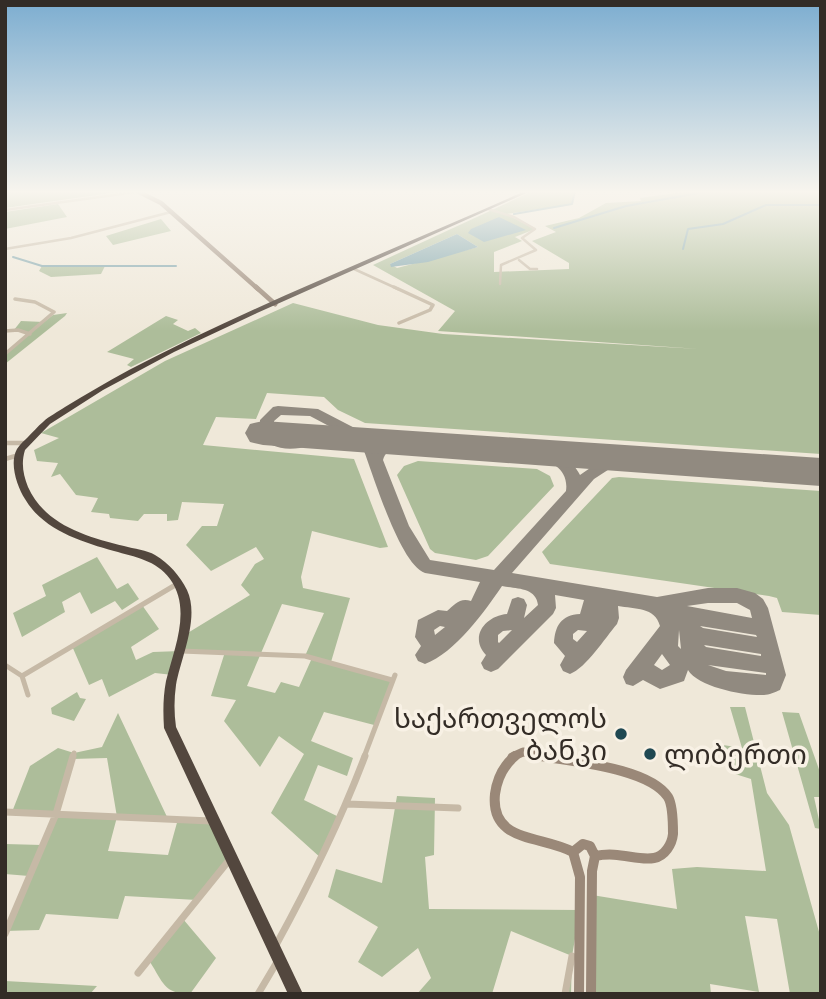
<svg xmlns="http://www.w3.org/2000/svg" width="826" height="999" font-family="'Golos Text','Noto Sans Georgian',sans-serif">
  <rect width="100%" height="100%" fill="#efe8d9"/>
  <path fill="#adbd9a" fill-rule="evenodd" d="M5 191H125L5 208Z
    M533 191H575L572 204 506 214 535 229 515 237 522 241 494 252V272L569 269V263L532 241 556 232 545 226 579 218 606 203 641 201 640 198 691 191H821V454L365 423 338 410 324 397 267 393 256 419 216 417 203 445 354 459 388 547 380 548 312 531 301 577 303 588 350 598 331 662 392 680 378 726 324 712 311 741 353 758 347 776 318 765 304 800 341 818 322 859 271 813 304 754 279 736 260 767 224 721 236 700 211 696 225 652 182 651 173 675 155 673 109 697 102 679 89 685 72 646 142 605 159 629 131 647 136 660 153 652 181 651 186 634 250 595 241 585 255 564 264 559 256 547 211 571 186 545 202 526H217L224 504 182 502 178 520 167 521V514H144L138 521 110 518 109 514 91 512 98 498 76 495 60 474 51 477 58 463 37 461 34 450 59 438 41 433 165 361 293 303 378 325 443 334 699 349 438 331 455 311 373 265ZM457 234 478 247 397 268 390 264ZM282 604 324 613 305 656 312 658 299 687 281 682 275 693 247 686Z
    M58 204 67 217 5 229V212Z
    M161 219 171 231 113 245 106 236Z
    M42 266H105L101 274 51 277 39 271Z
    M67 313 65 316 5 364V354L29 334 14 330 21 321 44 322 53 315Z
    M166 316 178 320 173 324 188 331 195 328 201 333 131 367 127 365 134 359 107 352Z
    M418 461 537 469 550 476 554 486 488 556 476 560 435 553 430 549 397 475 404 466Z
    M619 477 821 491V615L782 612 777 598 769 596 550 564 542 552 612 478Z
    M97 557 117 589 128 583 139 599 122 610 115 601 91 614 80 592 62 602 65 612 22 637 13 613 46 596 42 585Z
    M77 692 80 698 86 699 74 721 52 714 51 708Z
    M730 707H745L767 793 789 825 821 939V994H790L777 919 745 916 759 992 710 984 711 994H591L592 895 677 909 672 869 697 867 766 871 751 779 732 773 726 763 723 745 742 748Z
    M782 712 799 713 821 775V797H814L821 829 815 828Z
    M118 713 168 819 117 817 108 851 168 855 178 819 213 821 230 858 197 900 125 896 118 919 46 914 39 930 5 931 29 876 5 874V844L42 845 56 815 12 812 30 766 58 748 74 753 102 747ZM107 758 117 817 56 813 72 759Z
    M397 796 435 798 434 855 425 857 429 909 580 910 572 956 571 994H565L572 956 511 931 492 994H417L431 978 418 948 382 977 358 962 378 927 328 897 336 869 382 883Z
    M183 919 216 958 190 994C164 994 163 982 150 962Z
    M5 981 97 986 90 994H5Z"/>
  <path fill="#7aa2ab" d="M499 217 526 230 484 242 468 233 471 229Z
    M457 234 478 247 428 262 391 267 390 264Z"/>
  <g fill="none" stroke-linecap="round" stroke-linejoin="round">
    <path stroke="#7aa2ab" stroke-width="2" d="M514 214 572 204 575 191
      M554 228 626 206 710 191
      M683 249 688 229 723 224 766 205H821
      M13 257 42 266H176"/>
    <path fill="#918a80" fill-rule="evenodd" d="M278 406 318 409 372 437 377 446 388 439 415 440 417 443 415 446C403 450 387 445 383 460L409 526 430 560 494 570 566 491C569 469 551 461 533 456L531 452 533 448C552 444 572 459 580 475L606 457 641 455 643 459 641 463 614 466 594 479 512 573 657 597 708 588H737L755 593 763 599 768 608 786 675 780 690C775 692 769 695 764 695 744 696 698 687 688 670L684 681 660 689 643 680 633 686 626 684 623 677 626 670 660 626C655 607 635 609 618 606L619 618 617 624C605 638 586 668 570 674L563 671 560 665 565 656 554 643C555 626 561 615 580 614L584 600 555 595 556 608 553 614 498 669 491 672 484 669 481 663 486 655C469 637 485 616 507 614L512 599 518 597 524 599 527 605 524 618 538 605C536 587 516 589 502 586 485 611 455 653 425 664L418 661 415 655 421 646 415 637 418 620 438 610 447 611C454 605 460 597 471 601L480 582 425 573C399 564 372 470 361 443L310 416 281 415 274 421 275 431C289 443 300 437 316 432L323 437C311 451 268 456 261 432 260 428 260 424 260 420L273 407ZM708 603H737L750 610 752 618 687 606ZM440 626 445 627 435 635 434 630ZM700 626 756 635 757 637 703 628ZM512 630 499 643 498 642V635L503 631ZM578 630 587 631 577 642 573 639V634ZM679 630 681 649 678 646ZM704 645 761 654V656L706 647ZM662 654 670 665 662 670 654 665ZM708 665 766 673V675L726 671Z"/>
    <path fill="#918a80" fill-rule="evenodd" d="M263 421 821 458V486L263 445 250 442 245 433 250 424Z"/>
    <path stroke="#c6b9a6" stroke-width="2.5" d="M488 209 514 217 535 229 522 238 536 250 501 265 500 284
      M5 210 143 191
      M5 249 71 238 171 212
      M519 260 530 269H537
      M354 269 398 289"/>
    <path stroke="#c6b9a6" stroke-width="3.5" d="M394 287 433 305 430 310 399 323
      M5 331 18 330 30 334
      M5 354 54 312 35 302 15 299"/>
    <path stroke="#c6b9a6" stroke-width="4.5" d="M5 443H24
      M5 459 19 455"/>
    <path stroke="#c6b9a6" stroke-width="5" d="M181 651 305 656 392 680
      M5 665 22 676 28 695
      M22 676 177 584
      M73 757 74 753
      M364 757 395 675"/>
    <path stroke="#c6b9a6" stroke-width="7" d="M347 804 458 808
      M5 812 211 821
      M5 934 56 814 73 756
      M276 945C310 883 340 822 365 756
      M138 973 230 859
      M258 994 277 962
      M565 994 572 956"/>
    <path stroke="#9a8878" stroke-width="4.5" d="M137 191 161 203 258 289"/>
    <path stroke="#9a8878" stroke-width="5" d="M256 287 275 304"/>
    <path stroke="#9a8878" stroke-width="9" d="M512 757 523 752 550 757"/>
    <path stroke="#9a8878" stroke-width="10" d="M515 756C503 766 497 779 495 794 490 843 541 835 573 852L580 877 579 994
      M541 756C574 762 649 768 668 797 673 805 673 824 673 834 672 844 665 856 654 858 636 861 620 851 595 856
      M573 852 583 844 590 846 595 856 592 871 591 994"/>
    <path fill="#53473e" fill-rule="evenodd" d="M525 191H531L257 313 174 352 103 390 50 424 25 450C21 463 23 474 28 487 45 525 87 537 124 546 134 549 147 550 155 555 169 563 180 576 187 590 200 618 181 657 176 685 174 699 174 713 176 727L303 994H288L164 728C163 712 163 697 166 681 174 649 192 609 170 579 156 560 135 557 114 551 82 542 43 530 25 499 17 486 9 463 17 449 20 444 25 440 28 437 33 432 38 426 43 422 49 416 58 412 65 407 86 394 107 382 129 370 258 303 393 250 525 191Z"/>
  </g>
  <linearGradient id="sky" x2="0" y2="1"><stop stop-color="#7cadd0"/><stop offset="0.58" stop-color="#f8f5ee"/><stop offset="1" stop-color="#f8f5ee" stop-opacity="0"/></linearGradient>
  <rect width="826" height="331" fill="url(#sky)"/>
  <g fill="#1f4852" stroke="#f8f1e5" stroke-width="2.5">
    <circle cx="621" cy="734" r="7"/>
    <circle cx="650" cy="754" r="7"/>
  </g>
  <g text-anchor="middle" stroke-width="7" stroke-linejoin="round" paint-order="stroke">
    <g font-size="28" fill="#332c26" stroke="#f8f1e5" text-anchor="end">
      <text x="607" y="728">საქართველოს<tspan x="607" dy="32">ბანკი</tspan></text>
      <text x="664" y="764" text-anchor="start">ლიბერთი</text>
    </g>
  </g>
  <rect width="826" height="999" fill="none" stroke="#332c26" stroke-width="14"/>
</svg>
